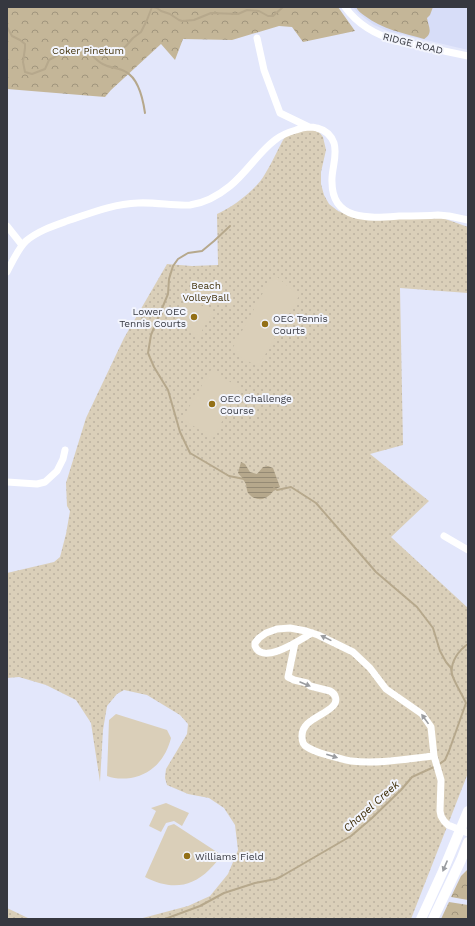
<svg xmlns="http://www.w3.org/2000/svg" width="475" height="926" font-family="'Work Sans',sans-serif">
  <defs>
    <pattern id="grass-dots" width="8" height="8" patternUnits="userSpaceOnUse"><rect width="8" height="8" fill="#dacfb9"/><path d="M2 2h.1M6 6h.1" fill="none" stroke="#bcb2a0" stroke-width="1.8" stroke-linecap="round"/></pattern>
    <pattern id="forest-crowns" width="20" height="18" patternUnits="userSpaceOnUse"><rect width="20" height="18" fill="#c4b698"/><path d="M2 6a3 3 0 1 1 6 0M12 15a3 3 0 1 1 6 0" fill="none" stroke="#a0957d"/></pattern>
    <pattern id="water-rules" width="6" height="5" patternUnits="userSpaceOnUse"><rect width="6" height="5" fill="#b6a88c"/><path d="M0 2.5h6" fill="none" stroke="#958a74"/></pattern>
  </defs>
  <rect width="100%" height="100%" fill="#e3e7fb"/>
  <path fill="#d7ddf8" d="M353 7H468V50L388 31 374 25 358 13Z"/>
  <path fill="url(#grass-dots)" d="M306 128 319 132 323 137 326 150 321 172V184L324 195 329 204 338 211 353 217 437 216 468 227V293L400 288 403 445 370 454 429 501 391 537 468 608V773L411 919H139L188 906 210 896 228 874 238 850 235 825 224 808 209 798 188 794 167 785 165 778 166 769 187 734 188 724 180 715 147 695 124 690 117 694 107 706 103 730 100 782 91 723 76 700 46 685 19 677 7 678V573L54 562 60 557 66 534 70 511 67 506 66 483 86 418 124 338 167 264 192 266 218 265 217 214C233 207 257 189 265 174 272 163 277 151 283 140L286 136Z
    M7 908 30 919H7Z"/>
  <path fill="url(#forest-crowns)" d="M7 7H338L355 31 303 42 292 27 279 26 232 40 183 39 175 60 161 44 111 90 105 97 7 89Z
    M356 7H433L430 15 427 18C428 26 434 33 424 39 403 33 382 29 365 16 361 13 358 11 356 7Z
    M468 869V900L451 897 461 876Z
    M449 902 468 905V919H441Z"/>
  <path fill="#dacfb9" d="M276 276 299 296 258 367 231 351 270 280 273 281Z
    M196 278 203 282 195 295 189 291Z
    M205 284 212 288 205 300 198 296Z
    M215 290 221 294 214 306 207 302Z
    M188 299 213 311 199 336 176 322Z
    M211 370 240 388 213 438 182 419Z
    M116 714 167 730 171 738C166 758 153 774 131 778 122 779 115 779 107 776L109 720Z
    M166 803 189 813 182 826 174 821 166 823 161 832 149 826 156 811 151 808Z
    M174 824 220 854C219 860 214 865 209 870 190 889 168 889 145 877L168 826Z"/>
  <path fill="url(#water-rules)" d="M241 462 245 464 250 472 257 474 263 467 268 466 273 468 280 487C272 490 272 495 265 498 259 501 252 498 248 493 246 489 247 484 244 481 243 478 240 476 238 473Z"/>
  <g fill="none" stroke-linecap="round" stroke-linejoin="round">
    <path stroke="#b6a88c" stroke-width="2" d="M152 7 157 8 161 11 170 14 179 20 182 21 194 20 211 13 238 14 247 10 259 11 268 16H273L283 7
      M7 27 12 36 20 40 25 44V48L23 62 25 72 32 74 45 69 49 60 69 49 87 50 103 55 116 52 126 46 133 38 141 32 147 20 152 7
      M88 52C94 56 98 63 105 65 111 68 120 68 126 72 139 79 143 99 145 113
      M230 226 214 241 202 251 188 253 178 259 173 266 169 279 168 294 151 335 148 353 154 367 168 390 180 432 190 453 229 476 244 479
      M274 488 277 490 291 487 316 503 376 572 397 590 417 607 433 628 440 651 446 662 451 668 452 675
      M438 765 445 760 449 751 466 703C463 696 453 680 452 674 450 662 459 650 468 644
      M165 919 200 906 224 893 255 883 276 879 282 876 351 836 372 818 401 790 412 777 434 767"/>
    <path stroke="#fff" stroke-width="7" d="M345 7C358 25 375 34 396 41L468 56
      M257 38 264 70 280 113 309 127
      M7 226 22 245
      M7 272C12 262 18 249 26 241 38 231 53 226 67 221 91 213 113 204 138 203 156 202 173 206 190 205 205 203 219 195 230 186 247 172 258 153 275 140 281 135 289 132 296 130 303 127 310 126 317 128 325 130 331 135 334 143 338 156 331 170 332 182 332 222 371 218 399 216 412 216 425 216 438 215L449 216 468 220
      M7 482 37 484 45 482 57 471 63 459 65 450
      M444 536 468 550
      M312 633C301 639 263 666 255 646V643L259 638 266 633 277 629 290 628 306 631 318 635 353 652 370 668 386 689 422 714 431 727 434 756 441 780 440 811 441 816 444 821 448 825 468 833
      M295 643 288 677 294 680 307 683 310 686 330 691C336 694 338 701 333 706 324 716 301 720 302 737 302 742 303 745 307 747 313 751 320 753 327 755 335 757 343 760 351 761 379 764 406 759 434 756"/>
    <path stroke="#fff" stroke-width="10" d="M421 919 443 871 468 811
      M433 919 461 860 468 842"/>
  </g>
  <defs><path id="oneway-solid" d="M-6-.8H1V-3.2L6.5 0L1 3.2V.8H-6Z"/></defs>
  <g fill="#9a9ca0">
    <use href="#oneway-solid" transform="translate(326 638) rotate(-154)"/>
    <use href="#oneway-solid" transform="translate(305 684) rotate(23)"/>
    <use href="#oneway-solid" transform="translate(425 719) rotate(-126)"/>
    <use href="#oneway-solid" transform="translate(332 756) rotate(17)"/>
    <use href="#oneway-solid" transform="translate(445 866) rotate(113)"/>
  </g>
  <g fill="#937017" stroke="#f3f5fd" stroke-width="1.5">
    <circle cx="194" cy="317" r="4"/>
    <circle cx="265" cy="324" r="4"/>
    <circle cx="212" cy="404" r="4"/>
    <circle cx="187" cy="856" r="4"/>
  </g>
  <g text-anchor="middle" stroke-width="4" stroke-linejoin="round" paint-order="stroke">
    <g font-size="10" fill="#363840" stroke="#f3f5fd">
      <text transform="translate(413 43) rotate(14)" y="4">RIDGE ROAD</text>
    </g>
    <g font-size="10" fill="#43330c" stroke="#f3f5fd">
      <text x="88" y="54">Coker Pinetum</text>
      <text x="206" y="289">Beach<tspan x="206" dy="12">VolleyBall</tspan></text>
    </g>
    <g font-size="10" fill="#363840" stroke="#f3f5fd" text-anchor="start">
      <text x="186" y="315" text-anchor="end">Lower OEC<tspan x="186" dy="12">Tennis Courts</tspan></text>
      <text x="273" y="322">OEC Tennis<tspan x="273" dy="12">Courts</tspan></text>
      <text x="220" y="402">OEC Challenge<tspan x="220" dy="12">Course</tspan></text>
      <text x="195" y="860">Williams Field</text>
    </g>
    <g font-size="11" font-style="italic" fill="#3e2d06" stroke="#f3f5fd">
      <text transform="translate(371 806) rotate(-42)" y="4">Chapel Creek</text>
    </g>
  </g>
  <rect width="475" height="926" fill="none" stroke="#363840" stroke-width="16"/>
</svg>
